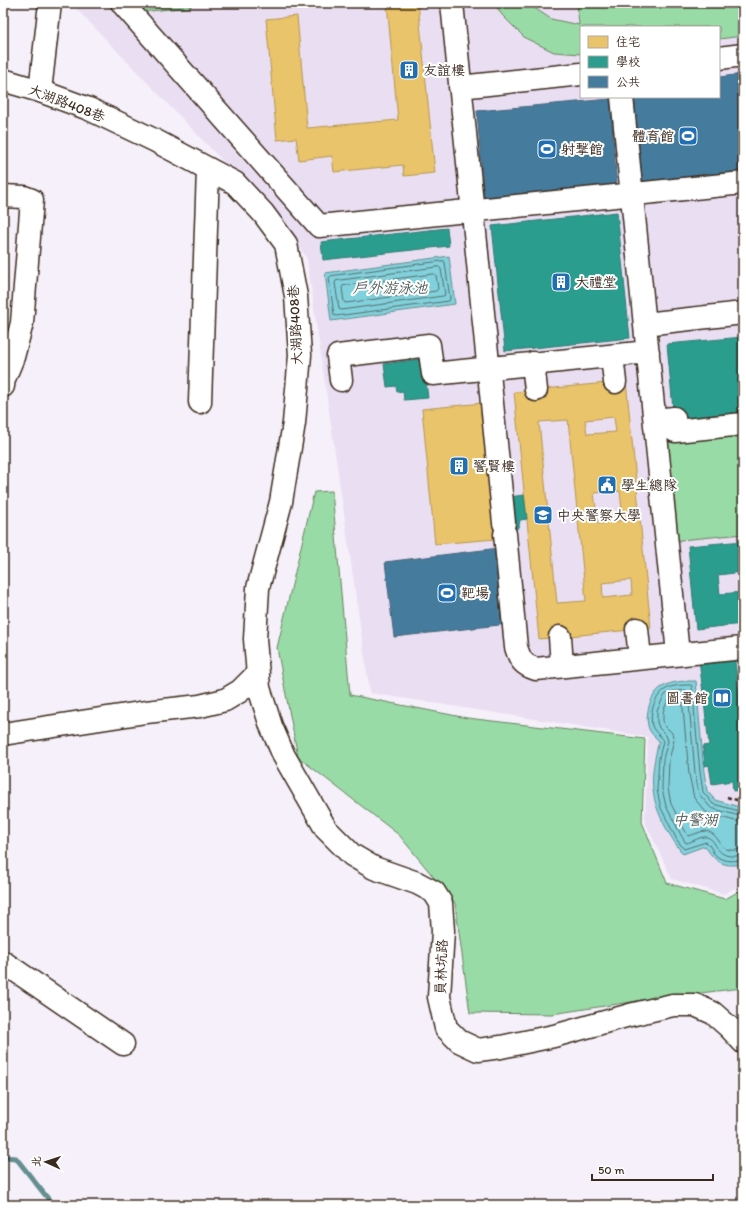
<svg xmlns="http://www.w3.org/2000/svg" width="746" height="1208" font-family="Itim,'LXGW WenKai TC',sans-serif">
  <rect width="100%" height="100%" fill="#f5f0f9"/>
  <filter id="ink" filterUnits="userSpaceOnUse"><feTurbulence type="fractalNoise" baseFrequency=".025" numOctaves="2"/><feDisplacementMap in="SourceGraphic" scale="8" xChannelSelector="R" yChannelSelector="G"/><feConvolveMatrix kernelMatrix="1 2 1 2 8 2 1 2 1" color-interpolation-filters="sRGB"/></filter>
  <g filter="url(#ink)">
    <path fill="#eadef2" fill-rule="evenodd" d="M71 3H743V883L724 894 672 879 645 822 648 737 370 693 307 259 290 231ZM581 27H719V97H581Z"/>
    <path fill="#98dba6" stroke="#6a8262" d="M131 3H191V7L140 12Z
      M494 3H527L551 19 579 25 577 3H743V36L719 39V27H581V54L554 52 525 38 502 15Z
      M743 430V534L670 541 660 439Z
      M332 491 350 695 467 718 645 739 642 822 667 883 725 899 743 889V988L657 998 552 1014 470 1013 455 903 399 835 298 757 277 648 314 492Z"/>
    <path fill="#81d1dc" stroke="#658e90" d="M449 256 455 304 331 321 325 273Z
      M696 681 704 772 707 791 715 800 743 808V863C740 865 738 865 734 865 719 866 712 857 705 846L683 854C670 837 655 812 653 790 651 775 655 756 659 741 655 737 651 734 649 729 644 716 650 694 662 687 672 681 684 681 696 681Z"/>
    <path fill="#e9c46a" stroke="#b59653" fill-rule="evenodd" d="M397 3H418L435 173 404 176 403 165 334 172 332 156 299 160 296 138 277 140 266 19 297 16 307 128 398 120 387 4Z
      M626 381 651 628 539 639 514 392ZM614 417 616 432 587 434 585 420ZM568 420 586 601 557 603 539 422ZM620 491 623 520 598 524 594 493ZM631 580 632 595 603 598 602 583Z
      M483 403 496 539 435 544 422 409Z"/>
    <path fill="#2a9d8f" stroke="#2f7a6d" d="M617 212 630 338 505 351 492 226Z
      M447 228 449 246 323 260 321 242Z
      M743 337V424L675 431 667 344Z
      M423 359 428 398 404 400 403 391 397 392 396 386 387 387 384 364Z
      M524 495 527 519 520 520 519 526 515 531 496 535 509 497Z
      M743 541V572L718 575 720 594 743 592V624L696 629 688 546Z
      M734 654 743 727V790L733 791 732 781 712 784 709 765 705 766 703 746 709 745 699 659Z"/>
    <path fill="#457b9d" stroke="#426377" d="M743 74V174L638 186 628 97H719V77Z
      M610 99 617 188 484 199 477 111Z
      M499 548 508 624 394 637 385 562Z"/>
    <g fill="none" stroke-linecap="round" stroke-linejoin="round">
      <path stroke="#576d6a" stroke-width="1" d="M444 261 445 263 450 299 449 301 336 316 334 315 329 278 331 276Z
        M439 267 441 269 445 295 443 296 341 310 339 309 335 283 336 281Z
        M434 274 436 275 438 289 436 291 346 303 344 302 342 288 343 286Z
        M743 812 713 804 703 792 700 772 692 686 690 685C671 685 660 687 653 707 651 712 651 720 652 726 654 732 661 735 663 741L659 758 657 790 661 808 677 840 684 849 706 842C710 845 711 848 713 852 721 863 732 861 743 860
        M743 817 711 808 699 794 695 773 688 692 686 690 674 691 666 694 663 698 657 711V722L659 728 666 735 668 741 663 759 662 789 666 806 682 837 686 843C693 842 700 836 707 837 717 840 715 855 731 856 735 857 739 855 743 855
        M743 823 709 814 704 810 694 798 689 774 682 698 681 697H675L667 702 663 712V721L664 725 672 733 674 740 669 760 668 788 671 804 688 836C694 835 700 831 706 831 719 833 719 849 730 850 735 851 739 849 743 849"/>
      <path stroke="#658e90" stroke-width="5" d="M3 1157 16 1158 53 1205"/>
      <defs>
        <path id="minor" d="M122 3 319 226 743 183
          M452 3 504 523
          M719 58 743 55
          M3 80 40 91 89 109 154 140 235 183 263 213 286 244 296 296 300 355 294 423 281 502 258 588 255 639 259 688 271 726 284 756 326 829 352 855 374 868 417 883 434 892 441 903 443 931 439 997 446 1028 459 1041 478 1050 501 1047 554 1036 630 1015 673 1005H695L713 1013 730 1028 743 1042
          M460 87 581 74
          M40 91 50 3
          M622 97 678 654
          M3 196 24 197 32 200 22 323 13 357 4 379 3 386
          M645 324 743 313
          M612 356 615 382
          M533 363 536 390
          M341 380 338 356 429 345 433 374 648 352
          M200 402 208 170
          M655 420 674 418 675 431 743 424
          M505 534 516 647C520 660 523 665 536 669L743 648
          M637 629 640 658
          M560 637 562 666
          M3 734 146 712 200 706 225 700 240 691 258 673
          M3 962 123 1044"/>
      </defs>
      <use href="#minor" stroke="#3b2a1e" stroke-width="25"/>
      <path stroke="#3b2a1e" stroke-width="2.5" stroke-dasharray="4 3" stroke-linecap="butt" d="M727 797 743 802"/>
      <use href="#minor" stroke="#fff" stroke-width="22"/>
    </g>
  </g>
  <defs>
    <symbol id="building-square" viewBox="-11 -11 22 22"><rect x="-9" y="-9" width="18" height="18" rx="4" fill="#1f6fb2" stroke="#fff"/><path d="M-4-6H4V6H1V3H-1V6H-4ZM-2.5-4.3h1.7v1.8h-1.7ZM.8-4.3h1.7v1.8H.8ZM-2.5-1h1.7V.8h-1.7ZM.8-1h1.7V.8H.8Z" fill="#fff"/></symbol>
    <symbol id="stadium-square" viewBox="-11 -11 22 22"><rect x="-9" y="-9" width="18" height="18" rx="4" fill="#1f6fb2" stroke="#fff"/><path d="M0-5a6.5 5 0 1 0 0 10a6.5 5 0 1 0 0-10ZM-3.5-1.8h7v3.6h-7Z" fill="#fff"/></symbol>
    <symbol id="civic-square" viewBox="-11 -11 22 22"><rect x="-9" y="-9" width="18" height="18" rx="4" fill="#1f6fb2" stroke="#fff"/><path d="M-.6-6.5H3V-4.5H.6V-3L4-1V1h2V6H-6V1h2V-1L-.6-3ZM-1.2 2.5V6h2.4V2.5Z" fill="#fff"/></symbol>
    <symbol id="university-square" viewBox="-11 -11 22 22"><rect x="-9" y="-9" width="18" height="18" rx="4" fill="#1f6fb2" stroke="#fff"/><path d="M0-5L7-2L0 1L-7-2ZM-4 1L0 2.5L4 1V4Q0 6-4 4Z" fill="#fff"/></symbol>
    <symbol id="library-square" viewBox="-11 -11 22 22"><rect x="-9" y="-9" width="18" height="18" rx="4" fill="#1f6fb2" stroke="#fff"/><path d="M-6-4Q-3-5.5-.7-3.5V5Q-3 3-6 4ZM6-4Q3-5.5 .7-3.5V5Q3 3 6 4Z" fill="#fff"/></symbol>
  </defs>
  <g fill-rule="evenodd">
    <use href="#building-square" x="398" y="59" width="22" height="22"/>
    <use href="#stadium-square" x="677" y="125" width="22" height="22"/>
    <use href="#stadium-square" x="536" y="138" width="22" height="22"/>
    <use href="#building-square" x="550" y="271" width="22" height="22"/>
    <use href="#building-square" x="448" y="455" width="22" height="22"/>
    <use href="#civic-square" x="596" y="474" width="22" height="22"/>
    <use href="#university-square" x="532" y="504" width="22" height="22"/>
    <use href="#stadium-square" x="436" y="582" width="22" height="22"/>
    <use href="#library-square" x="711" y="687" width="22" height="22"/>
  </g>
  <g text-anchor="middle" stroke-width="4" stroke-linejoin="round" paint-order="stroke">
    <g font-size="14" fill="#3b2a1e" stroke="#fff" text-anchor="start">
      <text x="423" y="75">友誼樓</text>
      <text x="674" y="141" text-anchor="end">體育館</text>
      <text x="561" y="154">射撃館</text>
      <text x="575" y="287">大禮堂</text>
      <text x="473" y="471">警賢樓</text>
      <text x="621" y="490">學生總隊</text>
      <text x="557" y="520">中央警察大學</text>
      <text x="461" y="598">靶場</text>
      <text x="708" y="703" text-anchor="end">圖書館</text>
    </g>
    <g font-size="14" fill="#3b2a1e" stroke="#fff">
      <text transform="translate(67 103) rotate(21)" y="5">大湖路408巷</text>
      <text transform="translate(295 325) rotate(-93)" y="5">大湖路408巷</text>
      <text transform="translate(441 967) rotate(-88)" y="5">員林坑路</text>
    </g>
    <g font-size="15" font-style="italic" fill="#505c57" stroke="#fff">
      <text x="390" y="293">戶外游泳池</text>
      <text x="695" y="825">中警湖</text>
    </g>
  </g>
  <rect width="746" height="1208" fill="none" stroke="#fff" stroke-width="16"/>
  <rect x="8" y="8" width="730" height="1192" fill="none" stroke="#3b2a1e" stroke-width="1.5" filter="url(#ink)"/>
  <rect x="580" y="26" width="140" height="72" fill="#ffffff" stroke="#b1aaa5"/>
  <rect x="588" y="36" width="20" height="12" fill="#e9c46a" stroke="#b1aaa5"/>
  <text x="616" y="46" font-size="12" fill="#3b2a1e">住宅</text>
  <rect x="588" y="56" width="20" height="12" fill="#2a9d8f" stroke="#b1aaa5"/>
  <text x="616" y="66" font-size="12" fill="#3b2a1e">學校</text>
  <rect x="588" y="76" width="20" height="12" fill="#457b9d" stroke="#b1aaa5"/>
  <text x="616" y="86" font-size="12" fill="#3b2a1e">公共</text>
  <g transform="translate(46 1162) rotate(273)" stroke="#ffffff" stroke-width="3" paint-order="stroke">
  <path d="M0-3L7 15L0 10L-7 15Z" fill="#3b2a1e"/>
  <text y="-6" font-size="11" font-weight="bold" text-anchor="middle" fill="#3b2a1e">北</text>
  </g>
  <path d="M592 1174v6h121v-6" fill="none" stroke="#3b2a1e" stroke-width="2"/>
  <text x="598" y="1174" font-size="12" fill="#3b2a1e" stroke="#ffffff" stroke-width="3" paint-order="stroke">50 m</text>
</svg>
